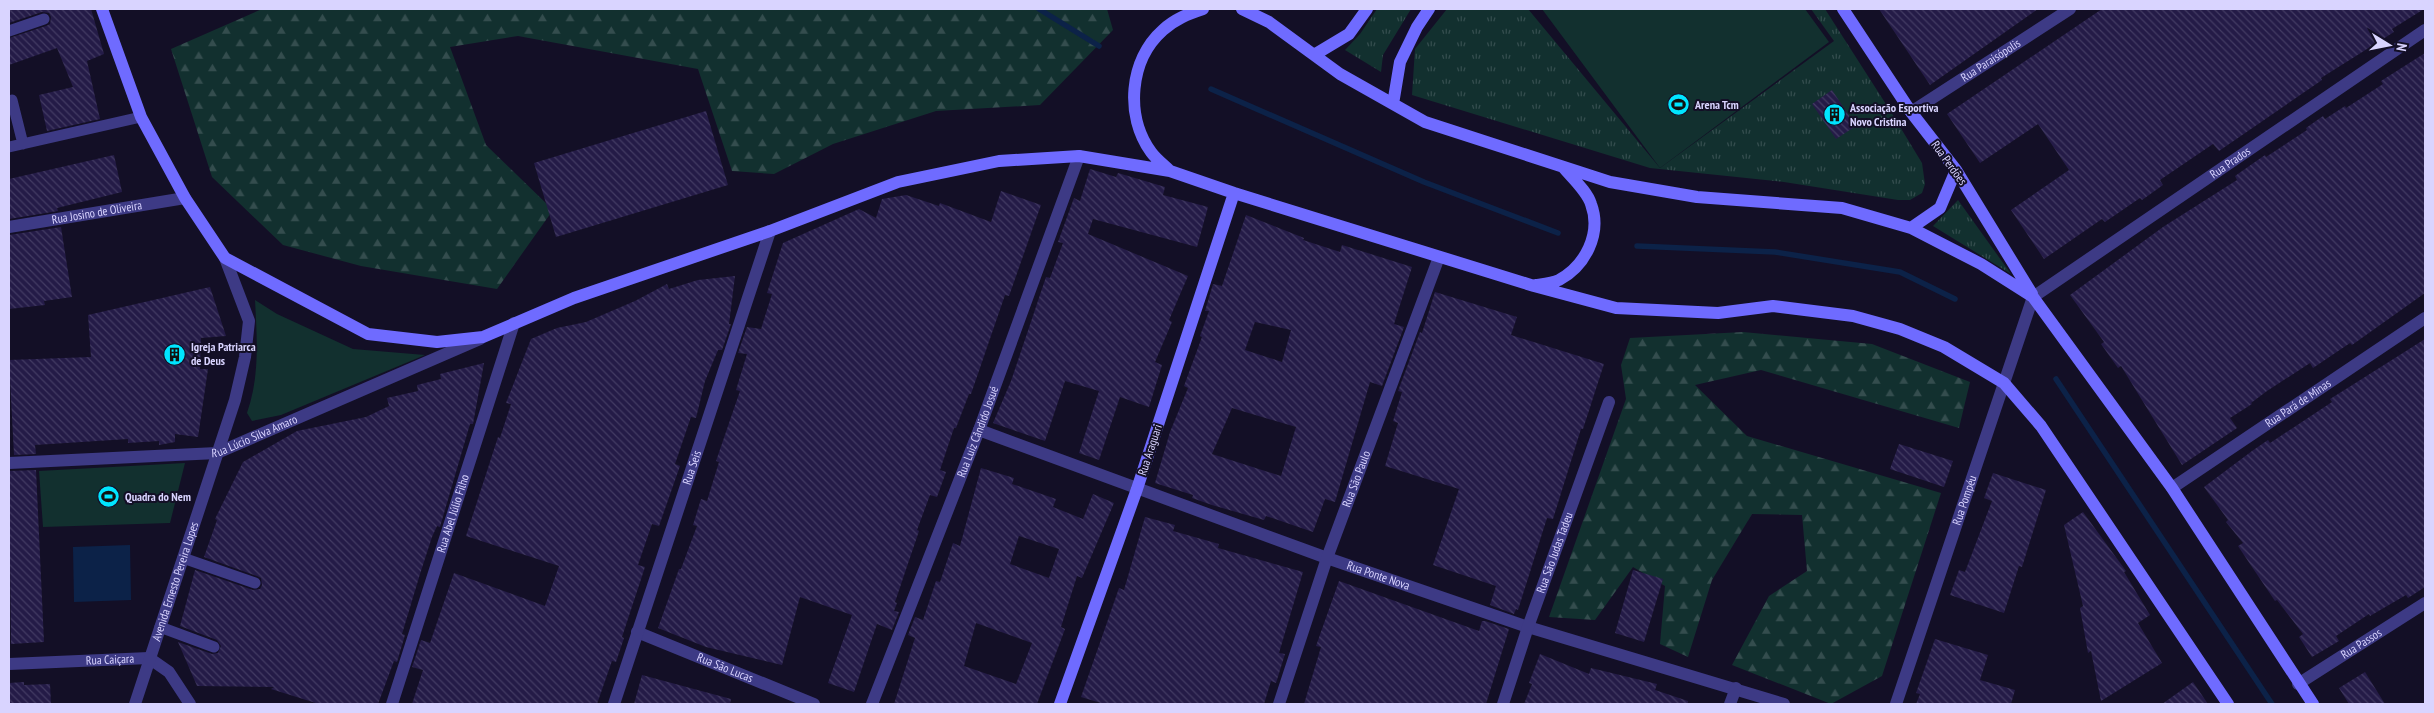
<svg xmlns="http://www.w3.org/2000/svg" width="2434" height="713" font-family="'PT Sans Narrow',sans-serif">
  <defs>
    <pattern id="grass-tufts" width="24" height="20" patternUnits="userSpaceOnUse" patternTransform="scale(1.25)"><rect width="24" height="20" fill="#12302f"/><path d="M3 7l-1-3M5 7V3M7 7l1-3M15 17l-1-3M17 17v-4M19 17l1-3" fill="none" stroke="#344d4e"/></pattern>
    <pattern id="forest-firs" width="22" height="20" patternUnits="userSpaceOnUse" patternTransform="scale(1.25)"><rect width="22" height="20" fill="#12302f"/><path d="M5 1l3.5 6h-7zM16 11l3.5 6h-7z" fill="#344d4e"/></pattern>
    <pattern id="building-back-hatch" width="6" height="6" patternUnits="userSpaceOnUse" patternTransform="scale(1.25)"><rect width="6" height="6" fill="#241b47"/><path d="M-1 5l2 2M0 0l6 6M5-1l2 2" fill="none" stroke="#433b63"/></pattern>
  </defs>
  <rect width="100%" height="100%" fill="#130f26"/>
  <path fill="url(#grass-tufts)" d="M1377 9H1411L1383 55 1381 72 1345 50 1360 34Z
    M1447 9H1528L1660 168 1834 41 1811 9H1825L1891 112 1922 163 1925 184 1922 193 1910 200H1898L1784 182 1650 168 1412 95 1415 49Z
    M1958 200 2011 274 1933 226Z"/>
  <path fill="url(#forest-firs)" d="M262 9H1107L1113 30 1040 105 936 111 833 144 774 174 732 171 698 69 518 36 450 47 486 145 553 210 497 289 361 266 283 245 212 177 171 49Z
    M1743 332 1872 344 1970 382 1959 428 1761 370 1695 385 1747 436 1941 493 1882 676 1831 704 1732 665 1769 596 1807 571 1802 515 1752 514 1712 580 1688 657 1660 644 1665 586 1633 567 1595 620 1549 617 1626 399 1621 365 1630 338Z"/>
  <path fill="#12302f" d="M1542 9H1805L1829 42 1660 168Z
    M255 300 277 314 353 349 425 355 281 415 252 421 247 413C260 376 257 338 255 300Z
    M185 463 170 523 43 527 39 471Z"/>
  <path fill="#0c2248" d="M130 545 131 600 74 602 73 547Z"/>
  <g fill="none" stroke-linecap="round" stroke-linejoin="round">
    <path stroke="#0c2248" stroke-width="5.5" d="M1039 9 1099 46
      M1211 89 1424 182 1558 233
      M1637 246 1775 252 1900 272 1955 299
      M2056 379 2272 704"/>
  </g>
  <path fill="url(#building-back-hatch)" fill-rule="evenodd" d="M9 9H91L104 54 87 61 100 119 47 131 39 95 73 87 57 48 9 65V38L46 26 50 24 51 17 49 13 42 12 9 23Z
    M1879 9H2038L1930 85Z
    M2102 9H2424L2392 29 2394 32 2321 78 2322 80 2219 151 2213 144 2160 180 2163 185 2142 200 2140 198 2105 222 2102 219 2044 259 2011 210 2069 170 2038 124 1980 163 1947 114Z
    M2425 53V293L2352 345 2350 343 2313 368 2310 363 2267 391 2251 403 2252 404 2230 418 2237 428 2182 465 2121 366 2118 368 2101 344 2104 342 2070 295 2163 227 2237 180 2235 176 2265 155 2266 157 2307 130 2306 128 2323 116 2325 119 2345 106 2346 108 2383 84 2381 81Z
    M1832 90 1856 126 1836 139 1812 104Z
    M706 111 728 185 556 237 534 163Z
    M114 155 122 192 57 208 58 211 9 219V179Z
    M1090 169 1116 177 1118 173 1165 187 1163 195 1208 207 1197 247 1093 219 1088 234 1188 276 1169 320 1172 322 1155 362 1162 365 1149 407 1120 397 1099 460 1079 453 1099 391 1065 381 1045 441 993 423 1011 381 1046 277 1050 278 1063 243 1058 242 1074 198 1080 201Z
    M1001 191 1041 205 1009 296 1005 295 971 394H969L956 428H954L940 470 946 472 937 497 930 495 917 530 919 531 895 602 897 603 894 611 899 612 892 630 877 624 854 692 828 683 852 615 800 597 782 665 706 647 658 628 679 569H681L697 526 693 525 701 499 707 501 719 462 716 461 740 391 736 390 747 354 738 353 747 327 761 329 772 294 767 293 783 243 859 209 876 218 882 199 906 195 939 206 940 203 991 222Z
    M1246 215 1304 238 1303 240 1340 252 1342 245 1412 267 1394 324 1404 327 1382 386 1370 382 1335 502 1325 499 1313 532 1266 516 1264 520 1212 505 1192 498 1193 495 1155 483 1170 432 1188 388 1184 386 1202 337 1200 336 1209 311H1205L1213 284 1222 286ZM1255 322 1291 330 1282 362 1245 350ZM1232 408 1296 427 1281 476 1212 454Z
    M61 227 72 297 44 301 45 305 9 309V235Z
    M735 276 729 324H731L722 350H718L705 381 696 418 691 417 675 464 680 466 659 526 652 524 638 565 645 567 622 637 624 638 616 662 612 661 597 704H412L423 670 412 667 421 640 430 643 454 573 545 606 559 566 466 536 498 437 500 438 511 404 506 403 531 339 557 328 586 322 635 301 667 284 669 289 698 280Z
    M210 287 226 336 201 338 200 369H208L198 437 175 434V442L159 445V441L128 443V439L35 445 36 454 14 455 9 360 91 357 88 315Z
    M1435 292 1517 317 1511 335 1604 364 1583 429H1581L1553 519 1547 518 1518 610 1516 609 1514 614 1490 605 1496 586 1433 565 1459 489 1385 466 1398 423 1393 421 1402 392 1398 391 1420 332 1422 333Z
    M2425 339V587L2408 598 2406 595 2370 616 2369 614 2336 636 2339 641 2312 657 2299 637 2303 634 2277 600 2275 601 2250 564 2238 546 2243 543 2226 522 2228 520 2204 487 2252 451 2268 440 2270 443 2332 402 2330 399 2346 389Z
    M484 363 473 424H470L440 527 437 526 432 537 420 574 402 634 405 635 397 662 394 661 378 704H319L271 689 274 687 197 686 178 642 212 654 218 653 221 646 217 640 180 626 195 570 253 590 260 589 262 585 261 578 257 576 204 557 217 520 215 519 243 462 297 431 366 417 389 406 387 398 418 391 417 385 441 379 440 374Z
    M1899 444 1953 461 1944 487 1890 469Z
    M981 468 1014 478 1012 484 1056 499 1053 507 1083 519 1093 494 1114 503 1082 578 1077 576 1061 627 1065 629 1037 704H894L915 638 908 635 915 617 923 620 936 581 940 582 953 543 960 546ZM1019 536 1059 549 1049 578 1010 564ZM976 623 1032 643 1016 684 964 666Z
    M36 470 44 642 11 644 9 471Z
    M1993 473 2046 490 2022 567 2019 566 2004 613 1950 595 1959 570 1965 572 1992 501 1984 498Z
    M2083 512 2126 571 2124 572 2150 615 2138 623 2162 663 2101 701 2091 651 2088 653 2080 608 2083 606 2064 525Z
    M1145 517 1175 525 1173 531 1219 544 1218 548 1303 572 1279 653 1285 654 1276 683 1271 681 1264 704H1104L1081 697 1119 588 1124 590Z
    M1633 570 1663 579 1644 642 1615 633Z
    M1339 581 1479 631 1482 621H1485L1509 629 1486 704H1304L1321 647 1316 646Z
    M1935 639 1988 655 1980 680 2015 690 2011 704H1916L1920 694 1916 693Z
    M1540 654 1589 674 1591 668 1657 684 1655 690 1688 701V704H1524L1532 684 1529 683Z
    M2365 672 2385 704H2349L2339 688Z
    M642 675 731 699 730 704H634Z
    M24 682V685L50 684 51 704H9V683Z
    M2193 682 2208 704H2162Z"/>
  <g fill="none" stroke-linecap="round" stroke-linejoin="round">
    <path stroke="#3d3a85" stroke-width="11" d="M9 31 44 19
      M12 100 23 144
      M9 147 141 117
      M183 558 255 583
      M160 627 214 647"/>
    <g stroke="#3d3a85" stroke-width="12">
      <path id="s1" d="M1911 112 2070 9"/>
      <path id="s2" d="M9 227 185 198"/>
      <path id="s3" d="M979 430 1327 558 1528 627 1784 704"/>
      <path id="s4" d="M9 463 217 453 480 339"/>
      <path id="s5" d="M2172 488 2425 318"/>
      <path id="s6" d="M637 632 814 704"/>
      <path id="s7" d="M9 664 149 658 169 672 190 704"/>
      <path id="s8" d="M2298 684 2425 603"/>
      <path id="s9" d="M135 704 235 400 245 357 249 321 225 258"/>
      <path id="s10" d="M392 704 514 323"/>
      <path id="s11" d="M614 704 770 231"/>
      <path id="s12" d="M872 704 979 430 1079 156"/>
      <path id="s13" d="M1279 704 1327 558 1439 257"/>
      <path id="s14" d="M1503 704 1528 627 1609 402"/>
      <path d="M1730 704 1736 688"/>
      <path id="s15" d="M1896 704 2033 297 2425 30"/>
    </g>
    <path stroke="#6f6bff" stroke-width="12" d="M102 9 141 117 185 198 225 258 368 334 437 342 483 337 574 298 770 231 898 182 999 161 1079 156 1170 171 1234 193 1534 286 1616 308 1718 313 1773 306 1853 316 1900 329 1944 347 2004 383 2041 426 2228 704
      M1242 9 1269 22 1340 74 1425 122 1610 182 1697 197 1842 208 1911 228 1981 264 2033 297 2172 488 2313 704
      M1843 9 1911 112 1956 170 2032 294
      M1314 55 1349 34 1367 9
      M1393 104 1400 62 1417 27 1429 9
      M1170 171C1164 165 1156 159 1151 152 1125 116 1129 60 1163 30 1175 19 1188 14 1203 9
      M1911 228 1940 208 1956 170
      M1536 285C1543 284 1553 283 1559 280 1585 266 1602 234 1591 204 1587 191 1572 178 1563 167
      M1060 704 1137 489 1234 193"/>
  </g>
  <defs>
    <symbol id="stadium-disc" viewBox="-11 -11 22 22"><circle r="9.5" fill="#00e5ff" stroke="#130f26"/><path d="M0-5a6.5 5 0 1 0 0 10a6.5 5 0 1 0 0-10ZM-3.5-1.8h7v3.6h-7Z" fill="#111"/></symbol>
    <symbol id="building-disc" viewBox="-11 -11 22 22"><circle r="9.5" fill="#00e5ff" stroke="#130f26"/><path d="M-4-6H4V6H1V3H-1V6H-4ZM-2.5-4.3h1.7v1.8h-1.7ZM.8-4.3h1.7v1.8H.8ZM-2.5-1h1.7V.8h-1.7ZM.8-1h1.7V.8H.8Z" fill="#111"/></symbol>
  </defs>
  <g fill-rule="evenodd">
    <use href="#stadium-disc" x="1666" y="92" width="25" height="25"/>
    <use href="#building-disc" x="1822" y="102" width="25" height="25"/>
    <use href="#building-disc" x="162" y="342" width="25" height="25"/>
    <use href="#stadium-disc" x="96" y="484" width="25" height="25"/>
  </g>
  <g text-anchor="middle" stroke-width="4" stroke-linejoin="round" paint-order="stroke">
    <g font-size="12" fill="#d9d4ff" stroke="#130f26">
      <text dy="4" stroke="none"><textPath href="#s1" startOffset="95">Rua Paraisópolis</textPath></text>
      <text transform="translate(1949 163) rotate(54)" y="4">Rua Perdões</text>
      <text dy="4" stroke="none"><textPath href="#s15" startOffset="668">Rua Prados</textPath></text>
      <text dy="4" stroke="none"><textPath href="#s2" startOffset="89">Rua Josino de Oliveira</textPath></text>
      <text dy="4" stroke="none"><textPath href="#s5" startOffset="152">Rua Pará de Minas</textPath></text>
      <text dy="4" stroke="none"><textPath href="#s12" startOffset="292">Rua Luiz Cândido Josué</textPath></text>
      <text dy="4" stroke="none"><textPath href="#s4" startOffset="249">Rua Lúcio Silva Amaro</textPath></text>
      <text transform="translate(1150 450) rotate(-72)" y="4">Rua Araguari</text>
      <text dy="4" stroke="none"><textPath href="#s11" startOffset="249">Rua Seis</textPath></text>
      <text dy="4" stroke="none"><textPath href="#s13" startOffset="238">Rua São Paulo</textPath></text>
      <text dy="4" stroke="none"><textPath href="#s15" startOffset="215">Rua Pompéu</textPath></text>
      <text dy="4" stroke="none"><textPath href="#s10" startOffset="200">Rua Abel Júlio Filho</textPath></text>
      <text dy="4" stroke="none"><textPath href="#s14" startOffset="160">Rua São Judas Tadeu</textPath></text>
      <text dy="4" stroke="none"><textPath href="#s3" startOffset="425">Rua Ponte Nova</textPath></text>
      <text dy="4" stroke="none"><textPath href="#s9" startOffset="129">Avenida Ernesto Pereira Lopes</textPath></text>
      <text dy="4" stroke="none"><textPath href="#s8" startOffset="75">Rua Passos</textPath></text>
      <text dy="4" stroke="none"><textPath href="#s7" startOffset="101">Rua Caiçara</textPath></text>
      <text dy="4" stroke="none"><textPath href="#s6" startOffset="95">Rua São Lucas</textPath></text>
    </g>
    <g font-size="12" font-weight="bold" fill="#d9d4ff" stroke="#130f26" text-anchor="start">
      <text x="1695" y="109">Arena Tcm</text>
      <text x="1850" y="112">Associação Esportiva<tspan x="1850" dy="14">Novo Cristina</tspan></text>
      <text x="191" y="351">Igreja Patriarca<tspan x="191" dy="14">de Deus</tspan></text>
      <text x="125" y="501">Quadra do Nem</text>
    </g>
  </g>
  <rect width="2434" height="713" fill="none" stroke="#d9d4ff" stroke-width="20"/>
  <g transform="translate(2389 45) rotate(100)" stroke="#130f26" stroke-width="4" paint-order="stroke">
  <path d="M0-4L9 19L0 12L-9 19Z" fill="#d9d4ff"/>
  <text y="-8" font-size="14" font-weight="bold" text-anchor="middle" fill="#d9d4ff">N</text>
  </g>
</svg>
